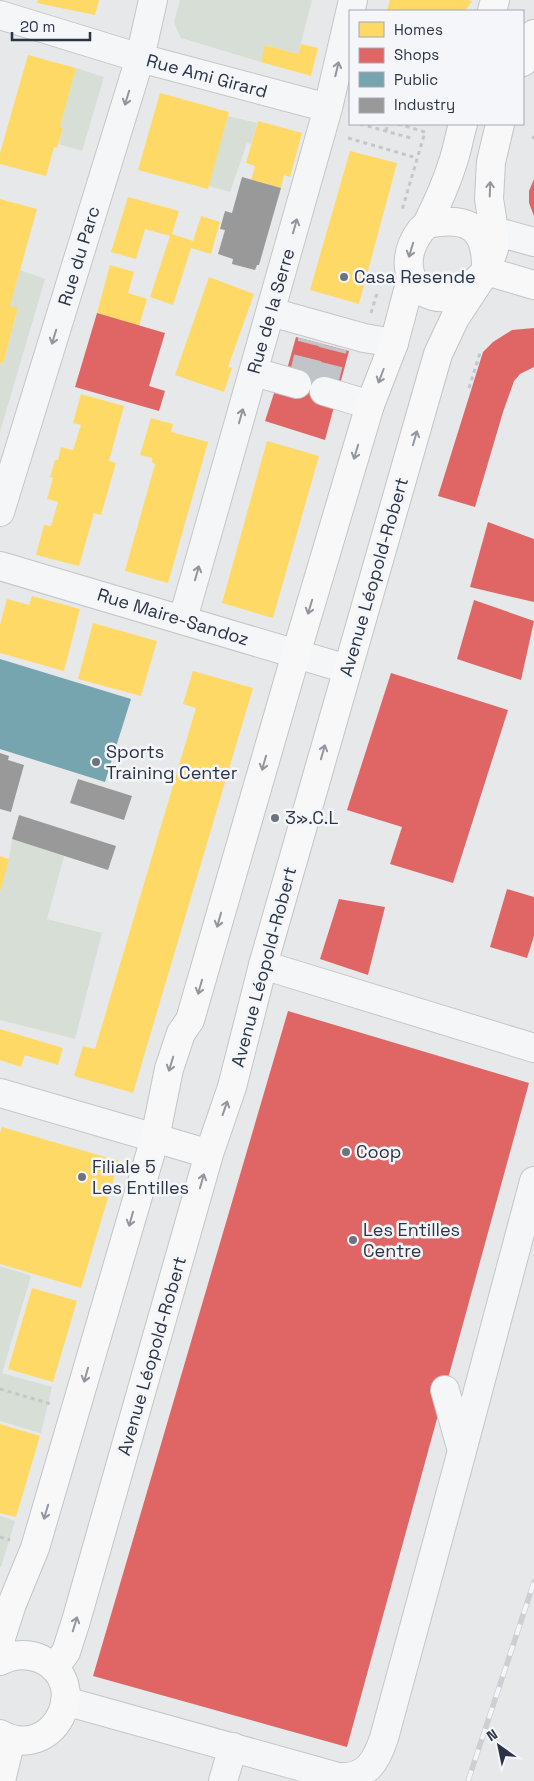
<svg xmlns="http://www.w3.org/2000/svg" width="534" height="1781" font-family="'Space Grotesk',sans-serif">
  <rect width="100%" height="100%" fill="#e6e8ea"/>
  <path fill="#d6ded6" d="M180 0H312L298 54 266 45 261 62 181 38 174 22Z
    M76 68 104 77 82 151 59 144 63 128 60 126Z
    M228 116 257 123 251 144 247 143 230 192 208 186Z
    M20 270 45 279 0 432V363L3 364 18 309 10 306Z
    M12 839 64 856 47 919 102 933 75 1039 0 1020V892L9 859Z
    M0 1266 31 1276 2 1373 52 1387 41 1433 0 1421Z
    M0 1516 15 1521 1 1567 0 1566Z"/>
  <path fill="#ffd966" d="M38 0H99L95 15 37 3Z
    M390 0H469L472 1 465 11H387Z
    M301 44 318 48 311 76 261 62 265 45 298 54Z
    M28 55 76 68 60 126 63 128 57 148 54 147 46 176 0 164V153Z
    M160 93 229 112 208 189 138 170Z
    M258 121 302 133 290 177 284 175 281 188 251 180 255 166 246 163Z
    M350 151 397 163 359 304 310 290Z
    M128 197 179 211 172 234 193 241 201 216 220 222 211 254 191 248 173 305 150 297 170 236 145 229 136 259 111 252Z
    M0 199 37 209 10 306 18 308 3 364 0 363Z
    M110 265 134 272 128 293 147 299 139 326 97 313Z
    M209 277 254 294 228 367 232 368 224 392 175 375Z
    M81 394 124 406 109 461 116 463 101 515 94 513 79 566 36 555 44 525 51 526 58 502 47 499 53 478 50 477 55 460H58L61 447 73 450 81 425 73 423Z
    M151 418 173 424 171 432 208 442 168 583 125 571 155 464 152 462V458L140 455Z
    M267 441 319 456 273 618 222 603Z
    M32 596 80 609 64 671 0 653V625L7 599 29 605Z
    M93 623 157 641 141 696 78 679Z
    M193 671 253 688 133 1093 74 1076 83 1046 95 1049 196 708 183 704Z
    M0 856 9 859 1 890H0Z
    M0 1029 63 1048 58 1065 25 1055 21 1067 0 1060Z
    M2 1127 119 1161 81 1288 0 1264V1133Z
    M32 1288 77 1301 53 1382 8 1369Z
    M0 1424 40 1436 16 1517 0 1513Z"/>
  <path fill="#e06666" d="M534 179V216L529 203V191Z
    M97 313 165 333 149 386 165 391 159 411 75 387Z
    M534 328V367L520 374 514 381 503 412 475 507 438 496 483 352 493 342 512 330Z
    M296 337 349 351 325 440 265 421 276 387 286 373Z
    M488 522 534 539V602L470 587Z
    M474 600 534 621 521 680 457 659Z
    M391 673 508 710 453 883 390 864 402 827 347 810Z
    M507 889 534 897V936L527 958 490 947Z
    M339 899 385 907 368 975 320 959Z
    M288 1011 529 1083 347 1747 93 1676Z"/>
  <path fill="#76a5af" d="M0 659 131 699 105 782 0 749Z"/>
  <path fill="#999" d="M242 177 281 188 259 265H257L255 270 232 264 233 259 218 254 225 230 220 229 225 211 232 213Z
    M0 753 9 756 8 760 24 765 11 812 0 809Z
    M78 779 132 796 124 820 70 803Z
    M19 815 116 846 108 870 12 839Z"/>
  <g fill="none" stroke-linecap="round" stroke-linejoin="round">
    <path stroke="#c1c4c9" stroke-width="28" stroke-dasharray="28 14" stroke-linecap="butt" d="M301 385 312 341
      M322 391 333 347"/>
    <defs>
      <path id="minor" d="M0 15 140 58 328 108
        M494 231 534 242
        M271 312 364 338 394 343
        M254 372 297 384
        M324 391 370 405
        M0 512 140 58 153 0
        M0 566 347 669
        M183 619 328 108 353 0
        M263 965 534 1048
        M0 1093 155 1138
        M445 1390 462 1451
        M65 1701 338 1777C366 1779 376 1762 384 1738L462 1451 534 1181
        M223 1781 233 1747"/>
      <path id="major" d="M492 11 495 0
        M523 62 534 34
        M427 224C469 216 487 227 486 271 473 285 454 302 433 296 415 291 407 275 409 258 410 248 415 238 421 230 424 227 427 225 428 222 437 204 446 184 452 165 457 152 459 137 463 124
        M486 271 534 285
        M155 1138 209 1154
        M1 1660V1638L12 1604 35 1548 155 1138 169 1069 181 1033 190 1020 296 654 370 405 394 343 411 279
        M0 1661C14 1654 27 1653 41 1659 94 1683 53 1764 0 1734
        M54 1668 66 1652 76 1621 209 1154 232 1087 263 965 438 354 455 318 486 271 494 249V231L489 199 491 162 500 124
        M1 1781 11 1739"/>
    </defs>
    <use href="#minor" stroke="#c4c6c8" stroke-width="30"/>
    <use href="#major" stroke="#c2c5c8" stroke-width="30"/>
    <path stroke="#c5c6ca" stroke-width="3" stroke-dasharray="4 4" stroke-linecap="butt" d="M360 124 411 138
      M398 124 425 132 402 210
      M386 131 388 124
      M348 138 417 158
      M533 139 534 136
      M371 313 378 290
      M469 388 480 353
      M0 1389 51 1404
      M0 1537 10 1540"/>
    <use href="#minor" stroke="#f5f6f7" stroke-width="28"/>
    <use href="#major" stroke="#f8f8f8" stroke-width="28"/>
    <defs>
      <path id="rail" d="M468 1781 534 1582"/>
    </defs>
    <use href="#rail" stroke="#cecfd2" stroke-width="5.5"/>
    <use href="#rail" stroke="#f4f6f9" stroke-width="4" stroke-dasharray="11" stroke-linecap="butt"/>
  </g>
  <defs><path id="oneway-shaft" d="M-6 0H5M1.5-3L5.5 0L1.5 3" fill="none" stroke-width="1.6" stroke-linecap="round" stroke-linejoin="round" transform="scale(1.25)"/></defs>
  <g stroke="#90959e">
    <use href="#oneway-shaft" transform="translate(337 69) rotate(-77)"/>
    <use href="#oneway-shaft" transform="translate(127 98) rotate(107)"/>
    <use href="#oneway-shaft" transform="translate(295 226) rotate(-74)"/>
    <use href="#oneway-shaft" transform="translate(54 337) rotate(107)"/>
    <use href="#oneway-shaft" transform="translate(241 416) rotate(-74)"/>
    <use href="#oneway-shaft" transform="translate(197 573) rotate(-74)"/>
  </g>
  <g stroke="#92969e">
    <use href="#oneway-shaft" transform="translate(490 189) rotate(-88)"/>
    <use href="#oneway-shaft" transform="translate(411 250) rotate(107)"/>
    <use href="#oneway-shaft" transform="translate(381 376) rotate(111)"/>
    <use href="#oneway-shaft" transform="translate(415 438) rotate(-74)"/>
    <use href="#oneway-shaft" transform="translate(356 452) rotate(107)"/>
    <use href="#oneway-shaft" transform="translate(310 607) rotate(107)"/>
    <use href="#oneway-shaft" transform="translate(323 752) rotate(-74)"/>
    <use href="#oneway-shaft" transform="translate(264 763) rotate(106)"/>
    <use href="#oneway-shaft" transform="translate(219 920) rotate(106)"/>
    <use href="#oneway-shaft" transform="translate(200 987) rotate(106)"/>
    <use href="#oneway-shaft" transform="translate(171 1064) rotate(107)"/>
    <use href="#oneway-shaft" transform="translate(225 1108) rotate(-71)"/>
    <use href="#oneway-shaft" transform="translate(202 1181) rotate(-74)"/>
    <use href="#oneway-shaft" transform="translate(131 1219) rotate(106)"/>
    <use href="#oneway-shaft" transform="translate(86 1375) rotate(106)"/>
    <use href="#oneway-shaft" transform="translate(46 1512) rotate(107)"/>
    <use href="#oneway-shaft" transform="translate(75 1624) rotate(-73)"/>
  </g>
  <g fill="#6c737f" stroke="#f4f6f9" stroke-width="2">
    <circle cx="344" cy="277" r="5"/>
    <circle cx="96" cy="762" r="5"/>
    <circle cx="275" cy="818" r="5"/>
    <circle cx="346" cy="1152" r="5"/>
    <circle cx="82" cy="1177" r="5"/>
    <circle cx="353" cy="1240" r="5"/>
  </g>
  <g text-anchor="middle" stroke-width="5" stroke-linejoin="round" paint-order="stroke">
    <g font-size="18" fill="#2b3445" stroke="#f4f6f9">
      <text transform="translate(207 76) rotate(15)" y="6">Rue Ami Girard</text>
      <text transform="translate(79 256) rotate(-73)" y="6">Rue du Parc</text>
      <text transform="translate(271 311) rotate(-74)" y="6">Rue de la Serre</text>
      <text transform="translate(374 577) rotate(-74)" y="6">Avenue Léopold-Robert</text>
      <text transform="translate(173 617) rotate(17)" y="6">Rue Maire-Sandoz</text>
      <text transform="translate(264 967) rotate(-75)" y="6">Avenue Léopold-Robert</text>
      <text transform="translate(152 1356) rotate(-74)" y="6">Avenue Léopold-Robert</text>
    </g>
    <g font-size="18" fill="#2b3445" stroke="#f4f6f9" text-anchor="start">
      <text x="354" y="283">Casa Resende</text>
      <text x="106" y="758">Sports<tspan x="106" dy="21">Training Center</tspan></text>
      <text x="285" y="824">3».C.L</text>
      <text x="356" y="1158">Coop</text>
      <text x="92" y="1173">Filiale 5<tspan x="92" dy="21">Les Entilles</tspan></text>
      <text x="363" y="1236">Les Entilles<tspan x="363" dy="21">Centre</tspan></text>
    </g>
  </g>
  <rect x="349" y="10" width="175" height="115" fill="#f4f6f9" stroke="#a4a8b1"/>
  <rect x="359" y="22" width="25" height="15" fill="#ffd966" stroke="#a4a8b1"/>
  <text x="394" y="35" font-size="15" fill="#2b3445">Homes</text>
  <rect x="359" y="48" width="25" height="15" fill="#e06666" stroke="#a4a8b1"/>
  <text x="394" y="60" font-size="15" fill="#2b3445">Shops</text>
  <rect x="359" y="72" width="25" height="15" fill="#76a5af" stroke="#a4a8b1"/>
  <text x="394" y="85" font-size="15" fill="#2b3445">Public</text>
  <rect x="359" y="98" width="25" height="15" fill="#999999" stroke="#a4a8b1"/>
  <text x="394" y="110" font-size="15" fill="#2b3445">Industry</text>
  <g transform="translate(499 1746) rotate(327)" stroke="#f4f6f9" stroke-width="4" paint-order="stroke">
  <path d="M0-4L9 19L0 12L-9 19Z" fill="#2b3445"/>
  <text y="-8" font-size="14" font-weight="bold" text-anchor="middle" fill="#2b3445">N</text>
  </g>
  <path d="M12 32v8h78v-8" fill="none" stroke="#2b3445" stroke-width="2.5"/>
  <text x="20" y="32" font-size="15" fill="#2b3445" stroke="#f4f6f9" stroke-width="4" paint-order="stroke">20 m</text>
</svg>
